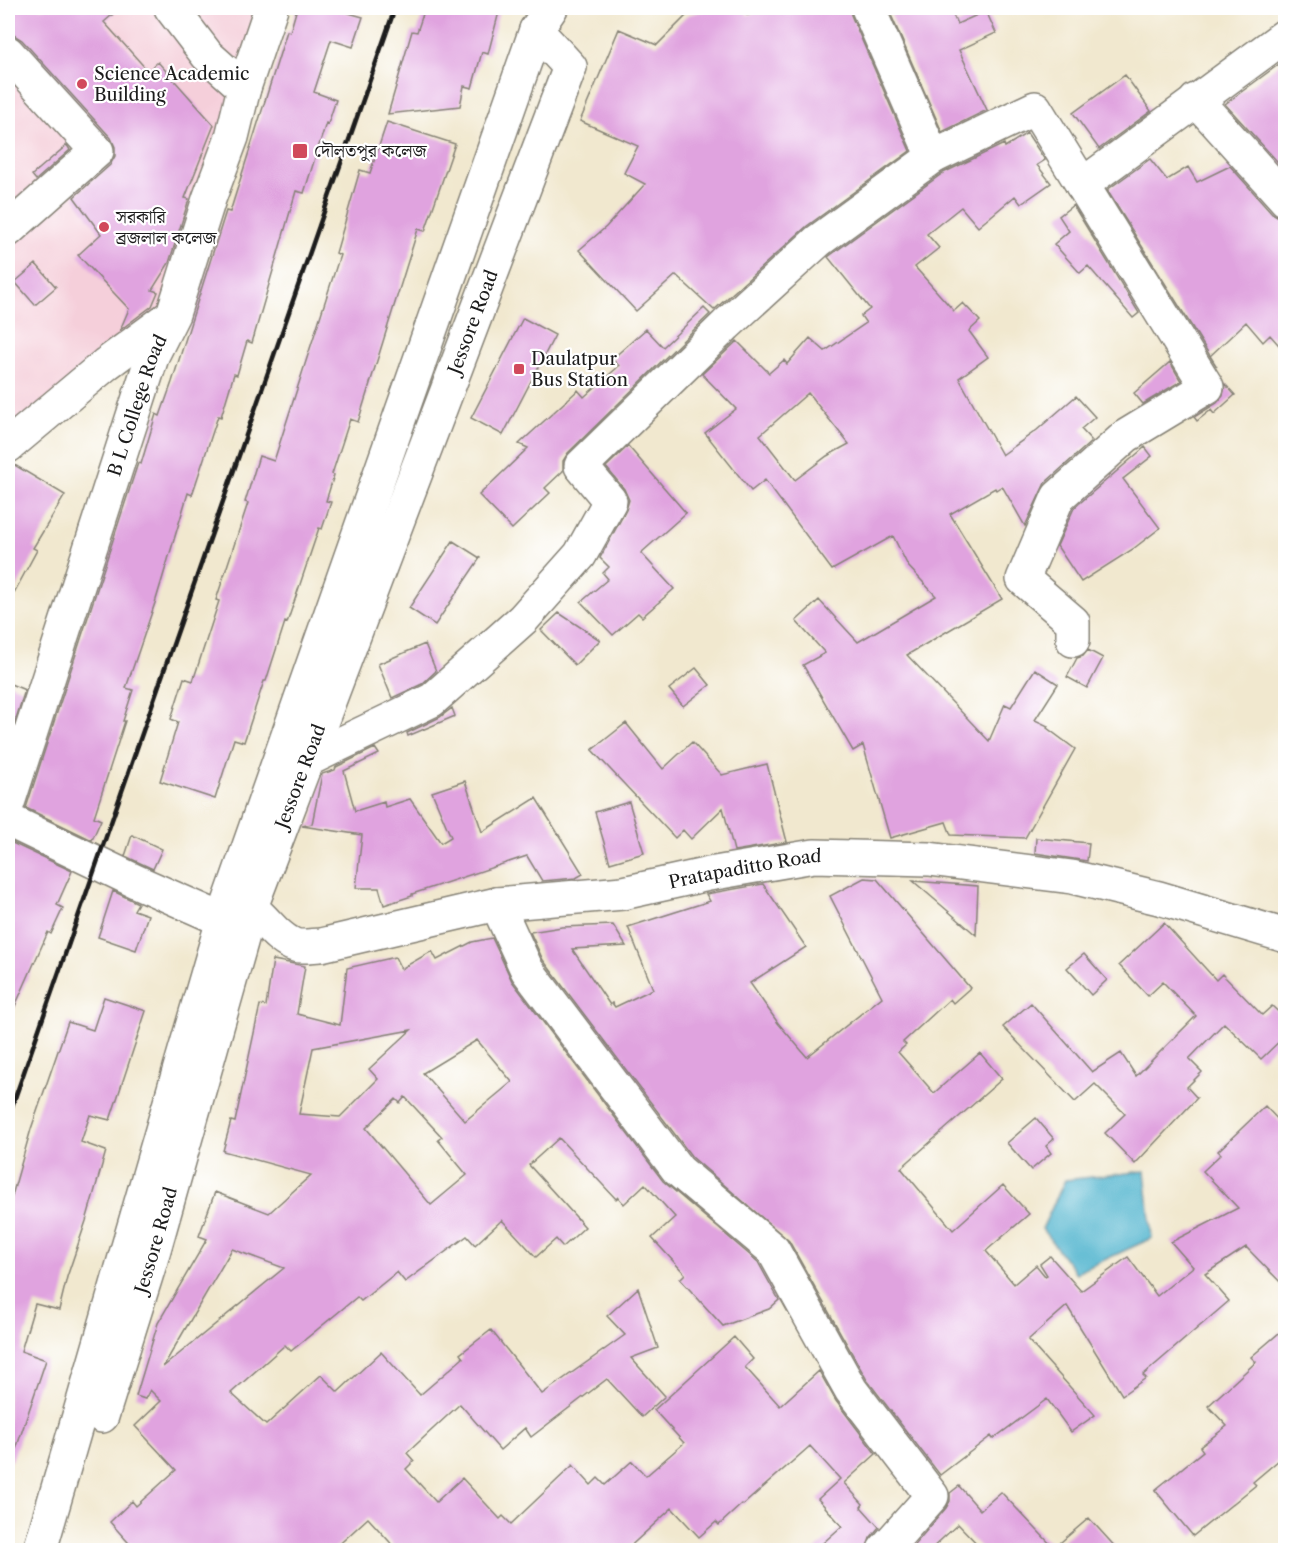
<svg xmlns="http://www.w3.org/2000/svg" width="1293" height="1558" font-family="'Libre Caslon Text','Noto Serif Bengali',serif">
  <rect width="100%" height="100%" fill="#fff"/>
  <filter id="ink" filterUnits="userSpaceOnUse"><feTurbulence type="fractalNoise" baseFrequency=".0167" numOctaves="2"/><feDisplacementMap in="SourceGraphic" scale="12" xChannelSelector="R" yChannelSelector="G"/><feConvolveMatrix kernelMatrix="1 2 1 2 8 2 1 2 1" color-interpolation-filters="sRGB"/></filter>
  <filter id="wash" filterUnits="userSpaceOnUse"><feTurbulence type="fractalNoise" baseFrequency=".008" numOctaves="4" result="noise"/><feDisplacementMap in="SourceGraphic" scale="24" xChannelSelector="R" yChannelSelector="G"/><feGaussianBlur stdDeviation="1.35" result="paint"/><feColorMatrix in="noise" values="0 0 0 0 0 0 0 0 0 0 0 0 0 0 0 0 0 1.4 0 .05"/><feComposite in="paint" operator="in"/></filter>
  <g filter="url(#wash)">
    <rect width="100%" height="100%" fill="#f1e8cf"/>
    <path fill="#f5cfda" d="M8 8H271L173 314 8 446Z"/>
    <path fill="#4fb4ce" stroke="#366875" stroke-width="1.5" d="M1145 1171 1152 1238 1076 1273 1042 1229 1065 1180Z"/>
    <g id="blocks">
      <path fill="#e0a3df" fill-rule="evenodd" d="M8 8H120L104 22 148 71 158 62 214 125 185 198 189 199 169 263 152 290 158 292 152 306 120 330 129 309 78 255 101 234 74 197 110 165 115 156V147L111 138 22 40 14 35H8Z
        M297 8H331L363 17 353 47 331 40 314 92 336 100 328 124 326 123 304 193 296 191 252 343 247 341 237 375 234 374 221 417 218 416 192 495 188 493 155 603 126 688 133 690 123 721H125L94 817 101 820 92 840 26 808 138 463 141 464 156 414 160 416 172 382 226 211 230 212 287 31 290 32Z
        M425 8H500L488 54 482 52 472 88 464 86 460 106 388 114 412 31 417 32Z
        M714 8H746L747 15 780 8H850L851 15 910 151 807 226 714 310 676 275 636 311 579 250 606 227 645 184 624 173 638 146 580 121 619 29 657 45 687 15Z
        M888 8H950L957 24 986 11 996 33 959 50 987 110 942 132Z
        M1286 59V171L1225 104Z
        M1125 75 1151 111 1099 149 1073 113Z
        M387 122 455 144 425 231 418 229 358 422 350 419 332 474 334 475 326 501 331 502 322 529 319 528 287 623 285 622 266 681H264L244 742 234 739 215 799 160 781 178 722 171 719 184 678 193 681 219 601 216 600 248 503 245 502 259 456 274 461 340 255 336 253 360 170 370 173Z
        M1027 133 1045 160 1037 165 1051 183 1021 204 1015 196 978 227 961 207 927 234 939 248 915 267 954 311 963 303 980 321 969 331 988 357 959 378 1002 455 1037 430 1076 396 1095 417 1081 429 1092 441 1045 483 1025 526 1002 486 996 490 995 488 950 514 1002 599 907 655 989 741 1005 704 1011 707 1035 669 1058 684 1035 720 1048 726 1047 728 1075 749 1025 838 951 835 946 822 890 838 863 745 853 751 803 665 825 653 796 621 819 600 858 642 936 596 908 566 893 536 832 570 765 480 751 491 705 433 736 409 702 374 737 341 769 373 784 360 787 364 810 338 825 351 866 323 861 316 870 309 828 257 943 173 1004 144 1005 147ZM808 393 849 444 827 456 795 480 760 435Z
        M67 145 70 150 36 180 32 175Z
        M1150 159 1167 180 1188 167 1197 182 1230 166 1272 213 1280 218H1286V353L1270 335 1263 342 1246 322 1210 356 1217 367 1107 190Z
        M1073 205 1139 313 1133 318 1088 266 1080 273 1054 244 1069 231 1059 216Z
        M36 264 56 287 35 305 15 282Z
        M704 308 710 314 568 453 563 461V471L545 488 550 493 512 529 479 495 528 448 519 444 578 390 584 397 619 366 612 359 646 329 663 347Z
        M523 318 555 335 503 435 471 418Z
        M1170 362 1181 381 1143 404 1134 393Z
        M1225 384 1235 395 1214 414 1211 410 1197 421 1194 417 1217 403 1223 396Z
        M628 446 686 513 641 553 674 589 642 617 638 613 613 635 581 602 608 579 603 573 609 567 600 558 626 510 629 500 624 489 606 467Z
        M1145 447 1152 456 1123 479 1160 528 1133 549 1081 582 1057 546 1074 508Z
        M8 464H13L65 495 33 548 37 550 8 604Z
        M453 541 480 558 435 625 409 608Z
        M559 613 600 640 575 665 541 630Z
        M425 644 436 671 422 684 392 698 378 664Z
        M1088 650 1103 658 1087 688 1067 677 1077 658 1083 656Z
        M696 668 710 685 683 706 669 689Z
        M8 683 25 690 8 744Z
        M452 708 455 716 408 736 407 733 440 717Z
        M626 723 663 769 692 742 722 775 767 764 787 842 734 851 723 808 691 839 683 830 675 838 592 750Z
        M375 748 379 754 344 771 355 811 384 802 385 807 410 799 441 843 451 837 432 792 465 781 482 832 536 798 583 874 576 878 542 881 527 856 412 894V896L384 905 379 888H356L362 835 302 826 312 824 322 774 335 770 336 767Z
        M629 802 644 853 610 863 595 812Z
        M132 835 162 849 153 869 125 856Z
        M1036 838 1089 843 1087 861 1035 853Z
        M8 841 72 871 57 905 63 908 51 934 48 932 8 1022Z
        M864 878 877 879 970 988 953 1003 950 999 903 1042 906 1045 898 1052 934 1093 980 1053 1002 1079 901 1168 953 1230 1003 1185 1029 1214 986 1251 1014 1284 1036 1265 1045 1276 1047 1275 1040 1264 1050 1256 1081 1291 1128 1257 1157 1296 1193 1267 1171 1242 1238 1208 1203 1171 1221 1154 1218 1151 1265 1106 1286 1128V1288L1246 1247 1205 1274 1229 1301 1143 1375 1146 1378 1122 1395 1067 1306 1028 1340 1095 1415 1071 1432 1047 1399 993 1439 991 1436 940 1475 867 1380 789 1241 692 1157 543 960 530 932 562 927 613 925 626 946 572 949 610 1005 612 1003 615 1007 653 989 628 927 710 901 706 894 763 884 806 947 750 983 778 1023 807 1057 882 997 830 896Z
        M913 881 978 886 976 935Z
        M113 891 138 903 134 910 148 915 136 950 98 937Z
        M1164 923 1216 980 1222 974 1262 1015 1272 1006 1286 1019V1035L1261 1059 1224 1023 1189 1059 1202 1072 1187 1087 1197 1098 1135 1164 1105 1133 1125 1114 1095 1084 1075 1102 1003 1027 1031 1003 1092 1072 1121 1053 1136 1076 1196 1016 1163 982 1148 996 1119 965Z
        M492 938 512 981 663 1181 758 1262 779 1300 769 1309 723 1326 680 1279 685 1274 652 1238 675 1217 645 1184 624 1204 618 1197 616 1199 559 1138 529 1165 585 1227 563 1247 556 1239 536 1257 502 1220 475 1245 467 1236 405 1282 397 1272 361 1301 357 1297 291 1351 285 1345 231 1393 266 1425 321 1375 338 1392 381 1352 420 1395 463 1358 460 1354 491 1330 542 1394 625 1335 607 1316 638 1288 658 1348 631 1358 665 1396 642 1417 607 1379 531 1437 525 1428 500 1450 460 1404 407 1453 414 1461 406 1469 436 1502 462 1478 500 1519 503 1516 511 1524 573 1465 591 1485 598 1478 605 1485 632 1461 646 1476 684 1443 654 1410 734 1337 753 1359 745 1367 780 1406 819 1371 836 1401 876 1454 844 1483 863 1504 861 1507 879 1527 870 1538 866 1551H814L842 1526 818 1499 840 1479 810 1446 743 1505 742 1504 719 1525 716 1522 699 1537 672 1508 625 1551H398L368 1518 332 1551H136L110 1522 132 1501 136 1506 176 1470 135 1426 161 1401 150 1390 145 1399 136 1396 158 1323 207 1239 199 1236 215 1192 269 1213 311 1175 223 1151 231 1121 235 1122 260 1005 266 1006 273 960 305 966 297 1014 340 1025 347 968 395 957 401 969 432 951 437 960 472 942ZM411 1030 369 1069 378 1079 340 1117 299 1114 313 1048ZM477 1040 512 1082 465 1121 423 1073ZM405 1097 442 1137 438 1140 467 1175 431 1205 366 1128 396 1099 400 1103ZM232 1249 284 1268 163 1367Z
        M1084 954 1107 980 1091 995 1067 968Z
        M104 997 146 1011 110 1120 90 1115 81 1142 106 1151 86 1221 67 1277 59 1310 35 1304 21 1351 46 1360 12 1461 8 1460V1210L31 1129 68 1022 93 1030Z
        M1036 1118 1054 1139 1046 1146 1051 1153 1031 1170 1007 1143Z
        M1286 1327V1454L1253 1482 1256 1485 1193 1536 1155 1490 1203 1451 1200 1447 1227 1426 1208 1406 1256 1362 1251 1357Z
        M959 1486 980 1510 1001 1492 1054 1548 1089 1518 1119 1551H984L958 1524 929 1551H909L946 1508 950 1501V1493Z"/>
    </g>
  </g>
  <g filter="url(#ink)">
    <use href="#blocks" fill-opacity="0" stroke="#868276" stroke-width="1.5"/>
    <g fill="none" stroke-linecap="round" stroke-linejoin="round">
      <defs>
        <g id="minor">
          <path d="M171 8 207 55 244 88"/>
          <path d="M868 8 933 157 1035 108 1207 387 1126 436 1058 497 1023 579 1073 622V640"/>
          <path d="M8 53 97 151 8 230"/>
          <path d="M1196 100 1286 200"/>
          <path d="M1082 185 1286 35"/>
          <path d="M8 446 106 364 167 319"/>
          <path d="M307 760 432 700 523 619 580 555 610 501 581 466 726 325 818 241 933 157"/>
          <path id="s1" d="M8 803 153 354 173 314 209 199 232 137 244 88 271 8"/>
          <path id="s2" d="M8 820 135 881 223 920 240 903C262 910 271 935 292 944 300 948 313 945 321 945L497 904 623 893 709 874 814 856 929 859 1072 877 1159 898 1286 936"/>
          <path d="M497 904 527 970 678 1170 773 1250 851 1390 932 1496 884 1550"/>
        </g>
        <g id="highway">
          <path id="s3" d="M102 1416 151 1260 251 907 570 67 536 30"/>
          <path d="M40 1550 223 920 536 30 551 8"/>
        </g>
      </defs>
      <use href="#minor" stroke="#868276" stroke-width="36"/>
      <use href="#highway" stroke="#868276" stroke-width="36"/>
      <use href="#minor" stroke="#fff" stroke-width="33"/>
      <use href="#highway" stroke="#fff" stroke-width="33"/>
      <path stroke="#1c1c1c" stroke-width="4.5" d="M8 1118 395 8"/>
    </g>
  </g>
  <g fill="#d1495b" stroke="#fff" stroke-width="2">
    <circle cx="82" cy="84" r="6"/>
    <rect x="292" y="143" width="16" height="16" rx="3"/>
    <circle cx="104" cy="227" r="6"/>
    <rect x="513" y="363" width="12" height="12" rx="3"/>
  </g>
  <g text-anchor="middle" stroke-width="4.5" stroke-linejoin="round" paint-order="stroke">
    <g font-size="18" fill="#1c1c1c" stroke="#fff" text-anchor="start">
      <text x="94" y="80">Science Academic<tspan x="94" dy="21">Building</tspan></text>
      <text x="314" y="157">দৌলতপুর কলেজ</text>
      <text x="116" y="223">সরকারি<tspan x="116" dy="21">ব্রজলাল কলেজ</tspan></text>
      <text x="531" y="365">Daulatpur<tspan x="531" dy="21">Bus Station</tspan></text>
    </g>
    <g font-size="18" fill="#1c1c1c" stroke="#fff">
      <text dy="6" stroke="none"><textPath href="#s3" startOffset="1156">Jessore Road</textPath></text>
      <text dy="6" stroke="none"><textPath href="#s1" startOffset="418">B L College Road</textPath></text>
      <text dy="6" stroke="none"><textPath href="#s3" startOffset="670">Jessore Road</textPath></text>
      <text dy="6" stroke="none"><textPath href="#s2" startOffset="789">Pratapaditto Road</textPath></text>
      <text dy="6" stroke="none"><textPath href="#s3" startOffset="184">Jessore Road</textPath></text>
    </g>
  </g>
  <rect width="1293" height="1558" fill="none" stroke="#fff" stroke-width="30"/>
</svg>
